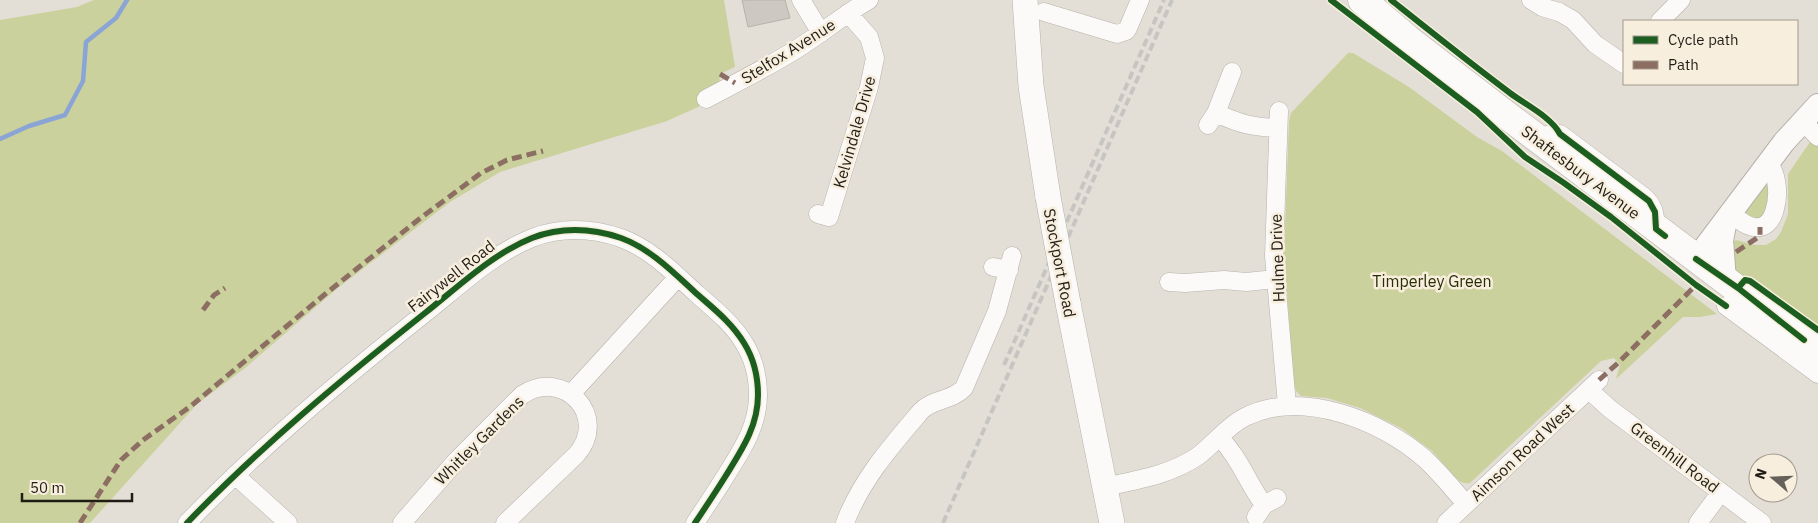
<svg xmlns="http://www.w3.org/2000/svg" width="1818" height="523" font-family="'IBM Plex Sans',sans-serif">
  <rect width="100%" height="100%" fill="#e4dfd6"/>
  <path fill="#cad19c" d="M94 0H724L735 67 720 74 718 98 667 121 500 172 450 202 339 287 245 368 197 404 90 523H0V20L77 7Z
    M1348 53H1353L1409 87 1477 137 1502 151 1717 314 1700 317H1683L1616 379 1620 365 1614 358 1601 361 1470 483C1465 484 1461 483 1457 479L1432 451 1401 428 1360 408 1327 398 1301 396 1296 391 1294 385 1284 255 1289 121 1291 113Z
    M1810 142 1818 145V326L1753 279 1739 274 1735 269 1729 245 1736 240 1755 245H1766L1776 239 1781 232 1788 214V174Z
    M1768 180C1769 185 1772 191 1772 196 1772 200 1769 205 1767 208 1761 220 1755 222 1744 213Z"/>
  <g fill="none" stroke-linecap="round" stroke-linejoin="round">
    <path stroke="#8aa5d5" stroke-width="4.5" d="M0 139 29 126 65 115 83 81 86 42 116 18 127 0"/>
  </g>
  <path fill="#cec8c3" stroke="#b7b1ac" d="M742 0H785L790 18 748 27Z"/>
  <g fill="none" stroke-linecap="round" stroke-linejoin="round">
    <defs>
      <path id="minor" d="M801 0 821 33
        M1531 0 1542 7 1559 12 1573 20 1595 44 1624 64
        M1044 12 1117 34 1126 31 1128 28 1140 0
        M1660 21 1681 0
        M706 99C736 83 766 68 795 50 820 35 843 15 869 0
        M1279 111 1274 256 1287 405
        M1216 113C1240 124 1252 127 1278 128
        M1802 121 1818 137
        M1208 125 1216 113 1232 72
        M1538 140 1550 134H1560L1643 196C1655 206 1655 215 1656 229
        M1730 213C1737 218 1745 226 1754 227 1776 231 1779 196 1776 181 1775 174 1772 168 1768 163
        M818 214 829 217 869 87 875 58 869 37 848 13
        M993 267 1009 270
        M1169 282 1185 283 1224 280 1246 282 1276 279
        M1726 306 1818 374
        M1589 390 1610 409 1762 523
        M571 394 678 277
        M1219 437C1240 458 1247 482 1264 505
        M235 475 288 523
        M1104 487C1137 480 1170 475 1198 456 1214 444 1227 426 1245 417 1301 389 1381 420 1425 459 1440 473 1453 489 1466 504
        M1256 517 1264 505 1277 498
        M187 523C260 447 342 379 425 313 458 287 492 254 532 238 561 227 591 228 621 238 651 249 674 273 697 294 714 309 732 323 744 343 754 359 758 376 758 395 758 427 741 451 725 477 715 493 705 508 695 523
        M402 523 457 460 522 395C564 367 610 417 576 455L505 523
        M845 523C861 480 892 445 921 411 932 399 952 401 964 388L997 311 1012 256
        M1446 523 1599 380
        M1698 523 1721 492"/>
      <path id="tertiary" d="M1696 259 1784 142 1818 105
        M1725 280 1722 240 1726 220"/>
      <path id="secondary" d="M1025 0 1031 86 1048 197
        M1068 303 1112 523"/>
      <path id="trunk" d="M1362 0 1409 40 1513 120 1818 350"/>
    </defs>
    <use href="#minor" stroke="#b6b2ab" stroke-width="19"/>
    <use href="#tertiary" stroke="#b6b2ab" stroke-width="24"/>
    <use href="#secondary" stroke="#b6b2ab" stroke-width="26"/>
    <use href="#trunk" stroke="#b6b2ab" stroke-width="29"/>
    <use href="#minor" stroke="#fbfaf9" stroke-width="18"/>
    <use href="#tertiary" stroke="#fbfaf9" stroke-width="22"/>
    <use href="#secondary" stroke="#fbfaf9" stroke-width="25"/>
    <use href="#trunk" stroke="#fbfaf9" stroke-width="28"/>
    <path stroke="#c6c5c2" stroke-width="4" stroke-dasharray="8 4" stroke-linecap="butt" d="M1004 365 1164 0
      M943 523 1172 0"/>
    <defs>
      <path id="secondary-bridge" d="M1048 197 1068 303"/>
    </defs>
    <use href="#secondary-bridge" stroke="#b6b2ab" stroke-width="26" stroke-linecap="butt"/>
    <use href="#secondary-bridge" stroke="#fbfaf9" stroke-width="25"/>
    <path stroke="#8d6e63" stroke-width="5" stroke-dasharray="10 5" stroke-linecap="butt" d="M720 74 735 83
      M1736 252 1760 236V227
      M203 310 214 295 225 288
      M1599 380 1619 362 1696 285
      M80 523 121 460 143 440 191 406 324 295 418 220 481 173 507 160 543 151"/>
    <defs>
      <path id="cycleway" d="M1331 0 1477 112 1525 157 1564 183 1611 217 1696 285 1726 306
        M1391 0C1430 31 1470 63 1510 93 1526 105 1551 117 1560 134L1649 201 1655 212 1656 229 1665 236
        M1696 259 1738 288 1804 340
        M1738 288 1745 280 1750 281 1818 330
        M187 523C260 447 342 379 425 313 458 287 492 254 532 238 561 227 591 228 621 238 651 249 674 273 697 294 714 309 732 323 744 343 754 359 758 376 758 395 758 427 741 451 725 477 715 493 705 508 695 523"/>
    </defs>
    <use href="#cycleway" stroke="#f8eedd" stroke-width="9"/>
    <use href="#cycleway" stroke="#1b5e20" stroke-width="6"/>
  </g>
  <g text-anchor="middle" stroke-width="5" stroke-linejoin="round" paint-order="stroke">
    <g font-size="16" fill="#201d17" stroke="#f8eedd">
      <text transform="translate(788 51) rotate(-32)" y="6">Stelfox Avenue</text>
      <text transform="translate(854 132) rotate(-74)" y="6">Kelvindale Drive</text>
      <text transform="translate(1581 172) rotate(37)" y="6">Shaftesbury Avenue</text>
      <text transform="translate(1277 258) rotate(-92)" y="6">Hulme Drive</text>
      <text transform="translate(1060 263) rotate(79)" y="6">Stockport Road</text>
      <text transform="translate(451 276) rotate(-38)" y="6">Fairywell Road</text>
      <text transform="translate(479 440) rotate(-45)" y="6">Whitley Gardens</text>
      <text transform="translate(1522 452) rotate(-43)" y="6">Aimson Road West</text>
      <text transform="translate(1675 457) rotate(37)" y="6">Greenhill Road</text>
    </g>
    <g font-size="16" fill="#282f07" stroke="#f8eedd">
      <text x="1432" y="287">Timperley Green</text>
    </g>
  </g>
  <rect x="1623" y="20" width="175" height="65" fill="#f8eedd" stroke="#a29a8e"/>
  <rect x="1633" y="36" width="25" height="8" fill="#1b5e20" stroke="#a29a8e"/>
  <text x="1668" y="45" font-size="15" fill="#201d17">Cycle path</text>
  <rect x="1633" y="61" width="25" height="8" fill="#8d6e63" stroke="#a29a8e"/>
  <text x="1668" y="70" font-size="15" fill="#201d17">Path</text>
  <g transform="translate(1773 478) rotate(289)"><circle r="24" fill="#f8eedd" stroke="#a29a8e"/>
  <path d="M0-4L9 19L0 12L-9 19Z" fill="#65615a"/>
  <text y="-8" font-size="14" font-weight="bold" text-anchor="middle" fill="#201d17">N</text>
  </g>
  <path d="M22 493v8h110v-8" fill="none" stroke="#201d17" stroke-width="2.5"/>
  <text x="30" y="493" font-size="15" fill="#201d17" stroke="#f8eedd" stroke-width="4" paint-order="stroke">50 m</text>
</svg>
